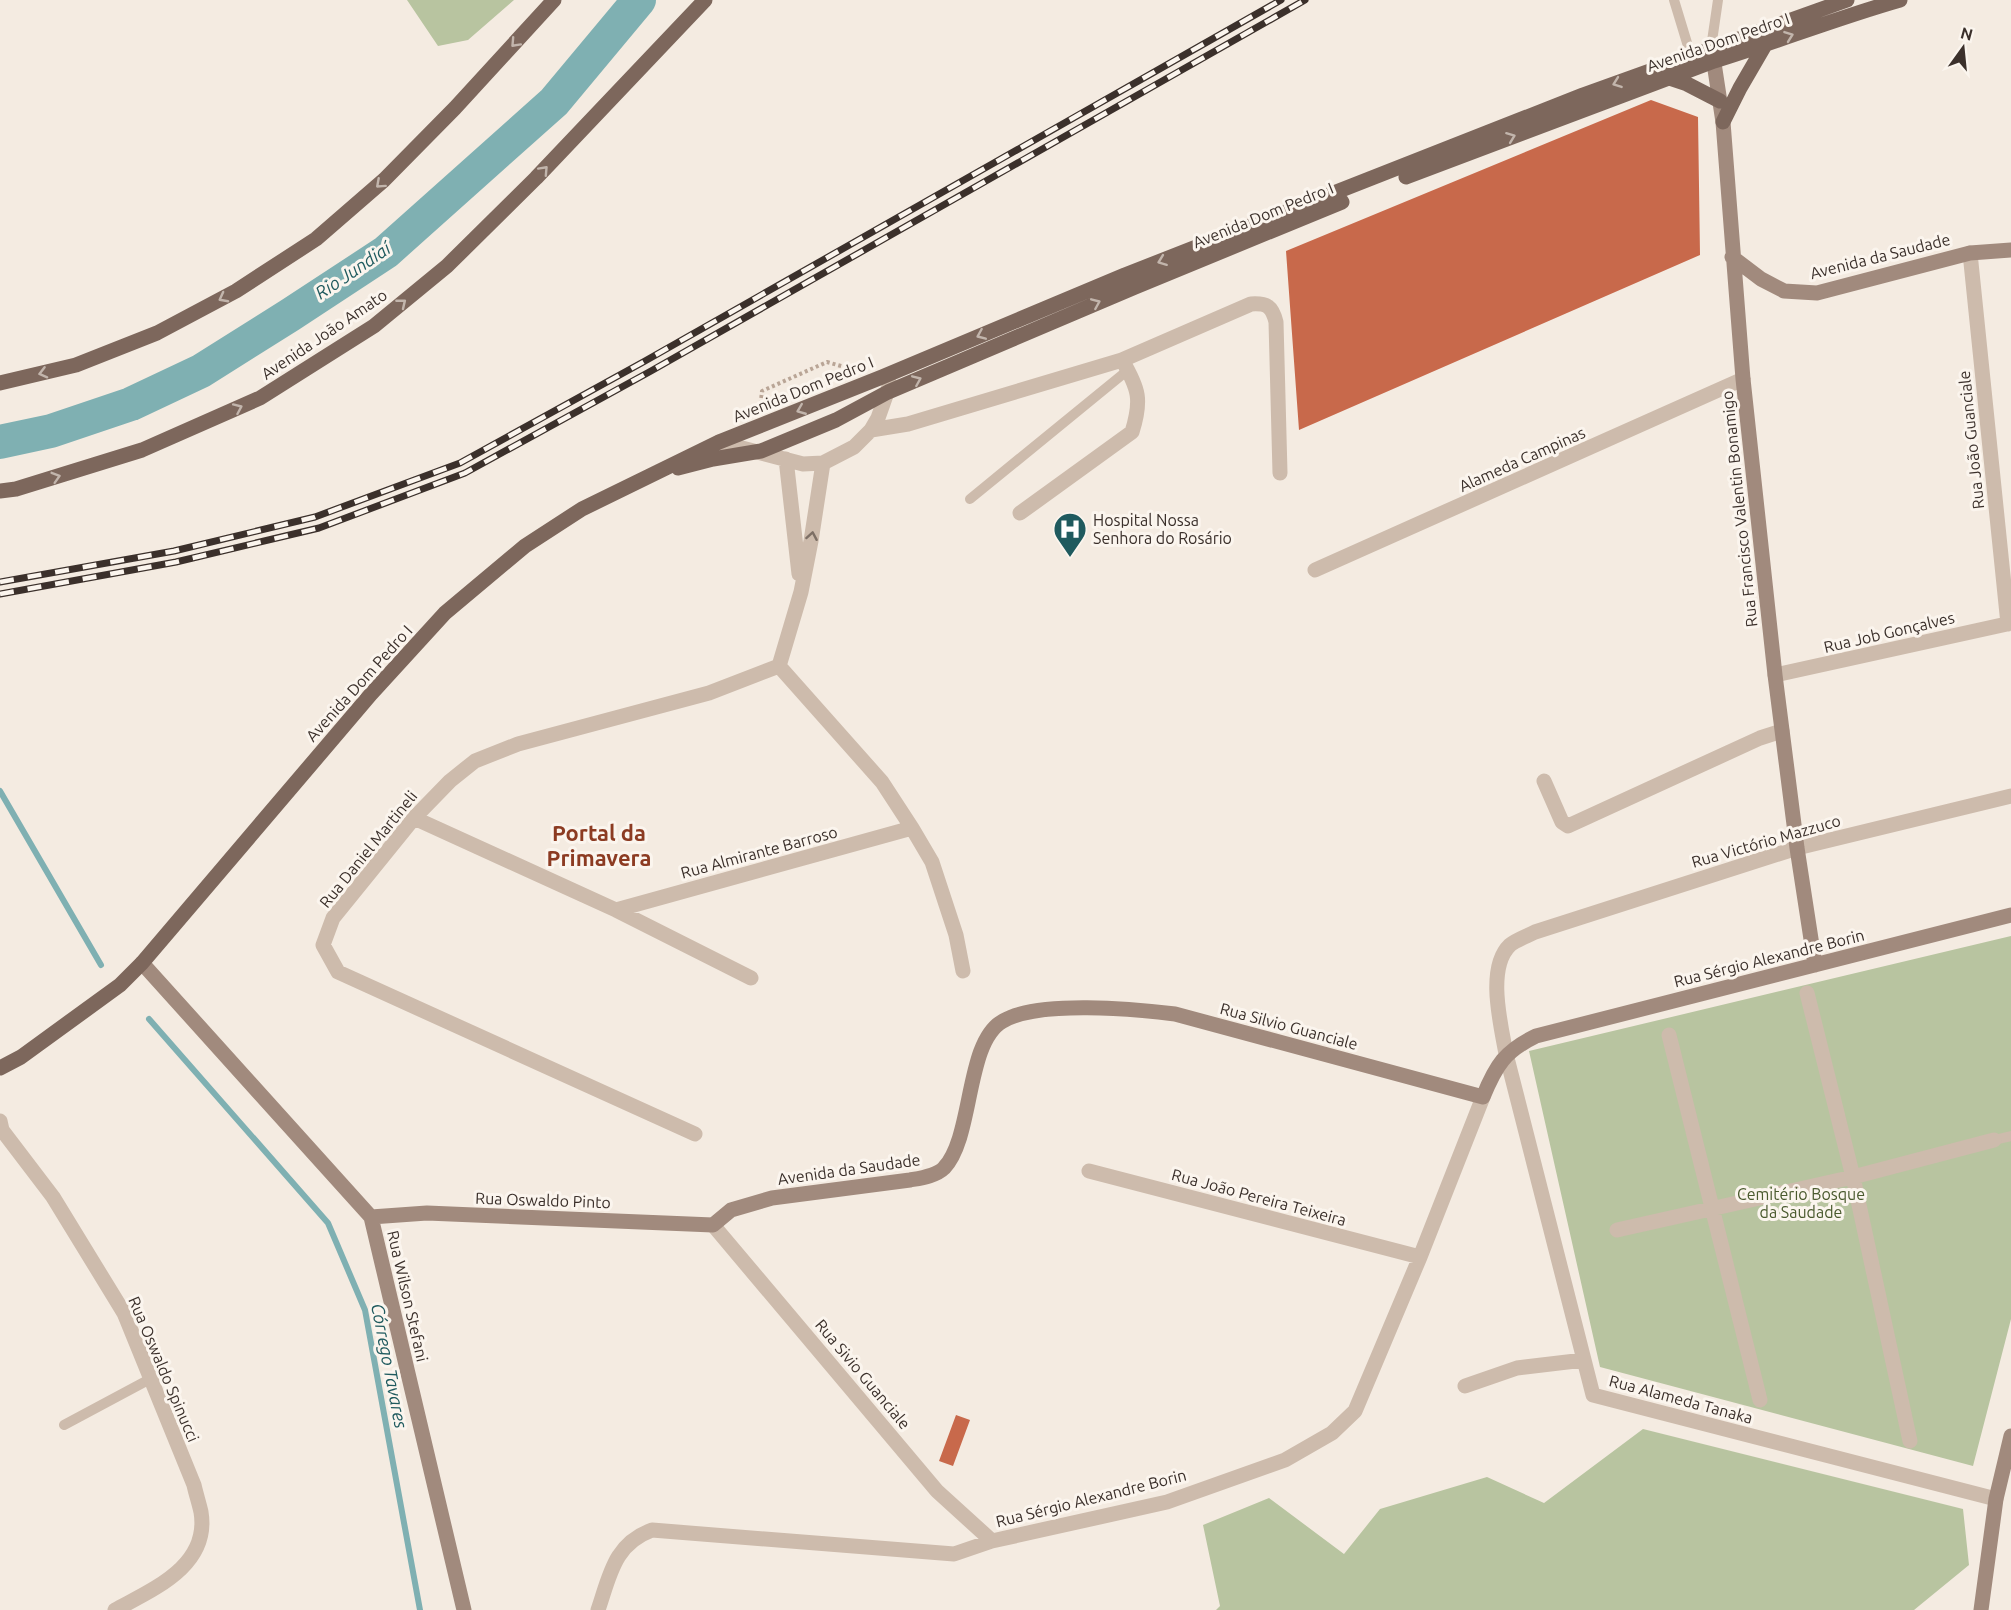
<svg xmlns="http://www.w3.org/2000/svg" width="2011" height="1610" font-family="Ubuntu,sans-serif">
  <rect width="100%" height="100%" fill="#f4ebe1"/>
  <path fill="#b8c4a0" d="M407 0H514L468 40 438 46Z
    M2011 936V1319L1973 1466 1600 1367 1529 1051Z
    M1643 1429 1963 1509 1969 1565 1914 1610H1216L1220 1606 1203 1525 1269 1498 1344 1554 1380 1509 1487 1477 1544 1503Z"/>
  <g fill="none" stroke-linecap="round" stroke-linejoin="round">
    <path stroke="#7fb0b2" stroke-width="6" d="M0 791 101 965
      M149 1019 328 1223 365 1310 420 1610"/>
    <path stroke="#7fb0b2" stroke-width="34" d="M0 442 51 431 131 404 201 371 290 315 386 252 554 102 639 0"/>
  </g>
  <path fill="#c8694b" d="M1651 100 1698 117 1700 255 1299 430 1286 251Z
    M956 1415 970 1420 953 1466 939 1461Z"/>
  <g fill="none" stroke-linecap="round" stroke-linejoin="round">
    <path stroke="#b9a596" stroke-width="4" stroke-dasharray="3 3" stroke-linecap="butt" d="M760 410 762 391 827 362 855 370"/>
    <path stroke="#cdbbac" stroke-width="10" d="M1674 0 1691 56
      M1711 48 1718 0
      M970 499 1128 370
      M1994 1140 2011 1136
      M64 1425 150 1379"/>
    <path stroke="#cdbbac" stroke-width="15" d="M1970 253 2008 624
      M1122 360 1251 304C1267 303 1272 306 1276 322L1280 473
      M871 430 908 424 1122 360C1139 389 1142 400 1132 432L1020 513
      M719 442 803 464 823 463 854 447 871 430 878 418 890 384
      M786 459 799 574
      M1315 570 1743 379
      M779 666 882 782 912 828 932 862 956 935 963 971
      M779 666 801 592 811 541 823 463
      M1775 675 2011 623
      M1544 781 1562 822 1568 826 1760 738 1782 731
      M414 818 616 910 751 978
      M616 910 912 828
      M1807 993 1853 1177 1910 1441
      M1669 1035 1760 1400
      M0 1121 2 1130 53 1197 124 1313 194 1485C196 1494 199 1503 201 1512 210 1566 153 1589 115 1610
      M695 1134 338 972 323 945 333 918 414 818 450 781 475 761 518 744 709 693 779 666
      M1089 1171 1420 1257
      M713 1225 937 1491 992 1541
      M1617 1230 1853 1177 1994 1140
      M1465 1386 1517 1368 1584 1360
      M1996 1499 1593 1395 1506 1054C1501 1025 1486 968 1510 945 1516 940 1527 936 1535 932L1797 848 2011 796
      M598 1610C610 1575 614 1544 652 1530L954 1554 992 1541 1167 1502 1285 1460 1332 1433 1355 1411 1420 1257 1483 1097"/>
    <path stroke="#a18a7d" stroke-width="15" d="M1712 50 1723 122 1743 379 1775 675 1797 848 1815 965
      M1732 257 1761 279 1784 291 1817 293 1970 253 2011 250
      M142 963 371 1217 464 1610
      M371 1217 427 1213 713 1225 731 1210 772 1198 910 1180C921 1178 936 1176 944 1168 974 1136 965 1042 1003 1021 1039 1000 1134 1009 1175 1014L1483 1097C1496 1065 1505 1051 1536 1036L2011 915
      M1981 1610 1996 1499 2011 1436"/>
    <path stroke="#7d675c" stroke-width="15" d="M1669 78 1687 84 1720 101
      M1723 122 1740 88 1765 45
      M1406 177 1714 61C1776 42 1837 18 1900 0
      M0 383 76 365 157 333 236 291 316 239 384 180 455 108 554 0
      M678 468 713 459 761 451 836 420 888 392 1135 287 1342 202
      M0 491 16 489 142 450 260 398 374 326 447 266 536 178 705 0
      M0 1068 21 1057 120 985 142 963 371 694 445 613 525 546 582 509 719 442 882 377 1125 275 1583 95 1847 0"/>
    <defs>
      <path id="rail" d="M0 582 174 551 315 517 460 463 645 361 1281 0
        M0 594 176 562 319 528 465 473 651 371 1305 0"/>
    </defs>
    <use href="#rail" stroke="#3b302b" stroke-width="7"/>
    <use href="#rail" stroke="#fbf5ee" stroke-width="4.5" stroke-dasharray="14" stroke-linecap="butt"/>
  </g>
  <defs><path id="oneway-chevron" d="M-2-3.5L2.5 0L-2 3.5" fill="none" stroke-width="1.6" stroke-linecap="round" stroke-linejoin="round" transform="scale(1.5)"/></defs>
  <g stroke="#c2b5ac">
    <use href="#oneway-chevron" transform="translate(1789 36) rotate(-20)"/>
    <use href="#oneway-chevron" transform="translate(515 43) rotate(133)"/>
    <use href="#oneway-chevron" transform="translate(1617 83) rotate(160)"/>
    <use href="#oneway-chevron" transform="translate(1511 137) rotate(-21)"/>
    <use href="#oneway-chevron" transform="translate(544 170) rotate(-47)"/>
    <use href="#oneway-chevron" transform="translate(380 184) rotate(138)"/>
    <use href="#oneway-chevron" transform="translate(1162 261) rotate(159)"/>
    <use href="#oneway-chevron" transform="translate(223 298) rotate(152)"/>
    <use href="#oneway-chevron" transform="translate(402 303) rotate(-39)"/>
    <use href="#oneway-chevron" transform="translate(1096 303) rotate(-23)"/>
    <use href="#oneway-chevron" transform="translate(981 335) rotate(157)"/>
    <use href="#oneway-chevron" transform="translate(43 373) rotate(166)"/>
    <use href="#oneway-chevron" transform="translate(917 380) rotate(-23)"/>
    <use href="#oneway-chevron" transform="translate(238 408) rotate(-24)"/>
    <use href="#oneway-chevron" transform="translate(801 410) rotate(158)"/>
    <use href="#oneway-chevron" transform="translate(56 477) rotate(-17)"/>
  </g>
  <use stroke="#7d6f65" href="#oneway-chevron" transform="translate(812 536) rotate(-80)"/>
  <defs>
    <symbol id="hospital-pin" viewBox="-11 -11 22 30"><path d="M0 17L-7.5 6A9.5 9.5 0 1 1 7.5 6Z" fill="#1f5a5e" stroke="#fbf5ee"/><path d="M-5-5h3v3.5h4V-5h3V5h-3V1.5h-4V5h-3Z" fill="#fff"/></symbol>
  </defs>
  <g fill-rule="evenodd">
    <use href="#hospital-pin" x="1051" y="510" width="38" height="52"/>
  </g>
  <g text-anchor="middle" stroke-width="6" stroke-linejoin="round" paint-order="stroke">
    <g font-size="16" fill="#3b302b" stroke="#fbf5ee">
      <text transform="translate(1718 42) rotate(-19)" y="6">Avenida Dom Pedro I</text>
      <text transform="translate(1263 215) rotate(-22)" y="6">Avenida Dom Pedro I</text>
      <text transform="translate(1880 256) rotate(-14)" y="6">Avenida da Saudade</text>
      <text transform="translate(324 334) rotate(-34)" y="6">Avenida João Amato</text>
      <text transform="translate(803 389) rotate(-22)" y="6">Avenida Dom Pedro I</text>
      <text transform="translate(1971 440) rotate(-96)" y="6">Rua João Guanciale</text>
      <text transform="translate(1522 459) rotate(-24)" y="6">Alameda Campinas</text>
      <text transform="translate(1739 509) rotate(-96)" y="6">Rua Francisco Valentin Bonamigo</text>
      <text transform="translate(1889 632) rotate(-13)" y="6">Rua Job Gonçalves</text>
      <text transform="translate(359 683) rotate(-48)" y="6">Avenida Dom Pedro I</text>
      <text transform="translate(1766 841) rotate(-16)" y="6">Rua Victório Mazzuco</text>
      <text transform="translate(368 849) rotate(-51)" y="6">Rua Daniel Martineli</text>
      <text transform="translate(759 852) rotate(-15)" y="6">Rua Almirante Barroso</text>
      <text transform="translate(1769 958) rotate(-14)" y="6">Rua Sérgio Alexandre Borin</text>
      <text transform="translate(1289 1026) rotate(15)" y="6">Rua Silvio Guanciale</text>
      <text transform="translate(849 1169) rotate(-8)" y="6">Avenida da Saudade</text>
      <text transform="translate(1259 1197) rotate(15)" y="6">Rua João Pereira Teixeira</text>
      <text transform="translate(543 1200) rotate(2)" y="6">Rua Oswaldo Pinto</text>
      <text transform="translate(408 1296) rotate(77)" y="6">Rua Wilson Stefani</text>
      <text transform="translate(164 1369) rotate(67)" y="6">Rua Oswaldo Spinucci</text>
      <text transform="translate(863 1374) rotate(50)" y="6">Rua Sivio Guanciale</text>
      <text transform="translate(1681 1399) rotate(15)" y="6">Rua Alameda Tanaka</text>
      <text transform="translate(1091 1498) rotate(-14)" y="6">Rua Sérgio Alexandre Borin</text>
    </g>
    <g font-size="16" fill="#3b302b" stroke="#fbf5ee" text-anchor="start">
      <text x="1093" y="526">Hospital Nossa<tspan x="1093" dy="18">Senhora do Rosário</tspan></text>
    </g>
    <g font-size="16" fill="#4a5a2e" stroke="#fbf5ee">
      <text x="1801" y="1200">Cemitério Bosque<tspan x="1801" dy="18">da Saudade</tspan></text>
    </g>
    <g font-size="18" font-style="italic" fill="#1f5a5e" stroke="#fbf5ee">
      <text transform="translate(353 271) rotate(-34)" y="6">Rio Jundiaí</text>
      <text transform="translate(389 1366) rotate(79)" y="6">Córrego Tavares</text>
    </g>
    <g font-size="22" font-weight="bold" fill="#8c3b22" stroke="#fbf5ee">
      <text x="599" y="841">Portal da<tspan x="599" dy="25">Primavera</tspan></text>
    </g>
  </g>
  <g transform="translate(1963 48) rotate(15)" stroke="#fbf5ee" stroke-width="4.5" paint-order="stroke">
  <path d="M0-4.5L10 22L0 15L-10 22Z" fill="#3b302b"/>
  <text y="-9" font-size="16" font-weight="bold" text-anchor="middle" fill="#3b302b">N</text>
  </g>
</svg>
